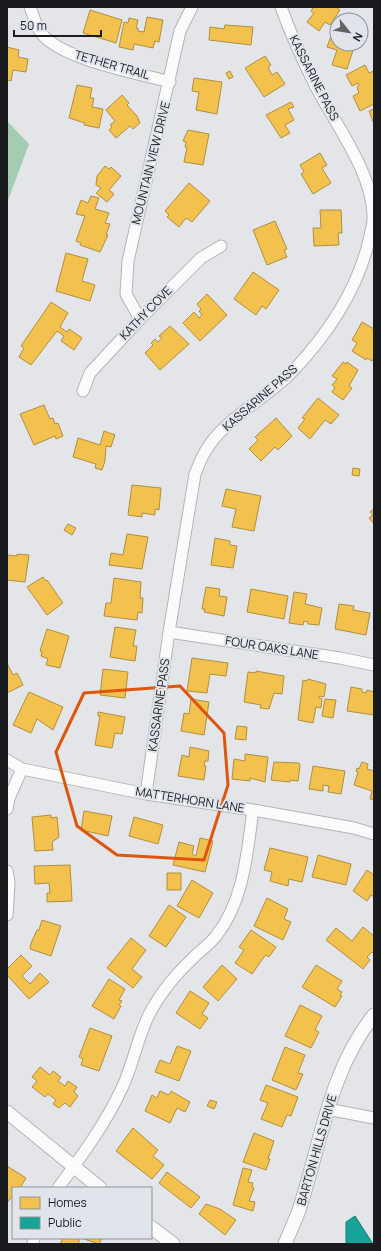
<svg xmlns="http://www.w3.org/2000/svg" width="381" height="1251" font-family="Manrope,sans-serif">
  <rect width="100%" height="100%" fill="#e3e5e8"/>
  <path fill="#a2cdb2" d="M7 121 29 144 7 203Z"/>
  <path fill="#f2c14e" stroke="#b18f40" d="M311 7H336L340 10 330 25 325 22 319 31 307 22 314 13 311 11 313 8Z
    M90 10 122 20 116 43 83 33Z
    M147 17 163 20 159 42 155 41 153 48 134 44 133 50 119 47 124 22 128 23 129 18 138 20 136 28H138V31L144 32Z
    M225 25 253 27 251 45 209 40 210 27 224 29Z
    M331 36 337 38V44H355L347 69 332 65 337 50 327 47Z
    M7 47 19 50 18 57 28 59 26 72 13 70 11 81 7 80Z
    M265 56 271 65 268 67 272 75 277 72 285 84 264 97 245 68Z
    M365 65 369 73 374 71V104L360 111 353 96 359 93 357 87 359 85 358 83 352 86 346 75Z
    M230 71 233 77 229 79 226 73Z
    M194 78 222 82 217 114 196 110 199 92 192 91Z
    M77 85 92 88 90 98H94L92 107 103 109 99 128 84 125 85 123 69 118Z
    M122 95 129 103 127 105 137 116 140 123 133 129 130 126 116 138 109 130 112 127 110 125 115 121 106 110Z
    M291 102 294 107 288 109 294 120 285 125 290 133 281 138 266 115Z
    M374 109V124L369 111Z
    M188 130 209 134 203 165 184 162 187 147H185L186 142 183 141Z
    M320 153 327 165 322 168 331 183 313 194 301 174 304 172 300 165Z
    M105 166 109 169 111 167 121 176 109 190 114 194 107 202 96 193 101 188 96 185 97 176Z
    M189 183 210 201 192 222 186 218 179 227 167 217 169 215 165 211Z
    M91 196 99 198 95 209 109 213 105 223 110 224 106 235H108L100 252 80 245 81 243 76 241 85 216 76 214 81 200 88 203Z
    M320 210H341L342 233H338L339 245 314 246 313 228H321Z
    M275 221 287 249 284 250 287 257 267 265 253 230Z
    M66 253 88 259 82 281 95 285 90 301 56 291Z
    M253 272 279 290 266 309 262 306 256 315 234 299Z
    M207 294 227 315 200 341 183 323 194 312 199 318 202 315 199 311 201 309 197 304Z
    M51 302 68 313 60 327 67 332 69 329 82 338 74 350 61 341 64 336 57 331 31 365 19 357 24 348 21 346Z
    M362 322 374 329V357L372 361 367 358 366 360 352 351 357 343 352 340Z
    M170 326 189 344 160 370 145 353 153 345 151 343 155 339 158 342 162 338 159 336Z
    M343 362 346 364 347 362 358 370 349 386 352 388 343 400 332 392 335 387 332 385 337 379 332 376Z
    M318 398 339 415 331 424 325 420 310 439 298 428 305 419 302 418Z
    M44 405 50 419 53 418 55 424 58 423 63 436 56 439 55 436 34 445 20 414Z
    M276 418 292 436 278 450 275 447 261 461 249 449 258 440 255 437Z
    M104 431 115 435 111 447 106 446 105 461 102 470 95 468 96 464 73 457 78 438 100 445Z
    M353 468 360 469 359 476 352 475Z
    M132 485 161 488 159 510 155 509V515L142 513V517L128 515Z
    M226 489 261 496 254 531 232 527 236 509 222 506Z
    M374 509V524L369 518 373 515 370 512Z
    M68 524 76 528 72 535 64 530Z
    M127 534 148 537 142 569 109 565 111 553 123 555Z
    M215 538 230 541V545L237 546 233 568 211 565Z
    M17 554 29 555 25 582 7 580V555L17 556Z
    M43 577 46 581 47 580 63 603 47 615 27 587Z
    M114 578 141 582 140 598H143L142 613 138 612 137 620 104 616 106 603H111Z
    M206 587 220 589 219 596 227 597 224 616 204 612 205 609H202Z
    M251 589 288 596 284 619 247 612Z
    M294 592 307 594 305 604 322 608 319 625 308 624V622L304 621 303 625 289 623Z
    M339 604 354 606 353 610 370 613 366 635 335 629Z
    M115 627 136 630 133 646H137L135 661 110 657Z
    M47 629 69 636 60 668 46 665 48 659 41 656 42 652 40 651Z
    M192 658 228 663 226 676 210 674 207 693 187 691Z
    M7 663 13 675 17 673 23 685 7 693Z
    M103 669 128 672 125 698 100 695Z
    M256 671 284 676 282 694 274 693 269 709 260 708 261 705 244 702 248 672 256 673Z
    M308 679 326 684 324 697 319 696V698L322 699 321 708 316 707 313 723 298 720 303 680 307 681Z
    M351 687 362 689V692L366 693 367 690 374 692V715L347 711Z
    M29 692 63 707 53 730 37 719 31 733 13 725Z
    M191 699 209 702 204 735 181 731 184 713 189 714Z
    M325 699 336 700 333 718 322 716Z
    M98 712 125 717 122 734 115 733 112 748 95 745 100 716H98Z
    M237 726 247 727 246 740 235 739Z
    M190 747 209 751 208 761H205L204 766H206L204 780 178 776 182 755 189 757Z
    M245 754 268 757 265 782 250 778V781L232 779 234 759 245 761Z
    M274 762 299 763 300 766 298 781 290 780V782L271 780Z
    M362 762 368 764 367 769 374 771V800L370 799 372 791 354 785 358 772 356 771 357 768 359 769Z
    M313 766 345 771 341 794 328 792 329 786 323 785V791L309 789Z
    M84 811 112 816 108 836 81 830Z
    M51 815V818L57 817 59 837 52 842 53 850 35 851 32 817Z
    M134 817 163 825 158 844 129 836Z
    M200 838 213 841 205 872 173 865 179 842 194 846 192 854 196 856Z
    M270 848 308 857 302 882 289 879 288 886 270 881 272 872 264 870Z
    M318 855 351 864 346 885 312 877Z
    M70 865 72 901 47 902V893H50L49 883 35 884 34 866Z
    M367 870 374 875V897L371 895 367 901 353 891Z
    M167 873H181V890H167Z
    M192 880 213 893 199 918 177 906Z
    M267 898 288 909 284 919 291 922 283 940 254 926Z
    M169 905 186 917 166 947 149 936Z
    M42 920 61 926 51 956 30 949 31 943 37 930H39Z
    M363 927 374 936V953L372 952 367 957 370 960 363 969 326 940 336 928 352 941Z
    M251 930 276 947 269 957 266 955 264 957 252 974 235 963 244 950 239 947Z
    M131 938 146 950 132 969 142 977 133 988 107 968Z
    M21 955 32 966 22 976 30 984 40 973 49 982 29 999 7 975V969Z
    M222 965 237 979 218 1001 203 987Z
    M316 965 342 981 337 989 342 992 340 995 342 996 335 1007 302 987Z
    M109 979 125 989 119 1000 122 1001 119 1005 121 1006 114 1019 92 1006Z
    M190 991 209 1003 202 1014 208 1018 200 1029 176 1013Z
    M300 1005 322 1016 315 1030 319 1032 311 1048 285 1036Z
    M90 1028 112 1036 99 1071 81 1065 83 1059 79 1057Z
    M177 1046 191 1051 179 1081 155 1072 160 1060 170 1064Z
    M285 1047 305 1055 298 1073 303 1074 296 1090 272 1080Z
    M40 1067 50 1075 53 1071 61 1077 58 1081 65 1086 68 1081 77 1087 74 1092 78 1096 70 1107 65 1103 59 1108 53 1104 56 1100 48 1094 45 1097 32 1087 37 1081 32 1077Z
    M266 1085 298 1097 291 1116 287 1115 282 1127 261 1119 268 1103 260 1100Z
    M160 1091 169 1095 171 1091 190 1102 185 1112 177 1108 170 1123 145 1111 152 1095 157 1098Z
    M210 1100 217 1102 214 1109 207 1106Z
    M133 1128 158 1150 153 1156 164 1165 152 1179 116 1151Z
    M254 1133 274 1141 268 1159H270L266 1170 243 1162Z
    M7 1166 26 1178 20 1188H13V1195L7 1203Z
    M243 1168 252 1170 248 1182 253 1183 252 1187 254 1188 249 1201 255 1202 253 1211 233 1205Z
    M167 1172 200 1197 191 1208 159 1183Z
    M206 1204 220 1209 236 1220 225 1235 199 1214Z
    M63 1238H80L78 1244H60Z
    M81 1238H102L99 1244Z"/>
  <path fill="#17a398" stroke="#187a73" d="M355 1216 373 1244H346V1222Z"/>
  <g fill="none" stroke-linecap="round" stroke-linejoin="round">
    <defs>
      <path id="minor" d="M30 7C33 14 35 23 39 30 56 59 138 73 170 82
        M140 319 126 294 128 261 180 31 192 7
        M83 391 90 373 140 319 201 258 221 246
        M169 632 340 658 374 665
        M7 760 22 769 146 794 253 810 354 828 374 834
        M146 794 169 632 195 474C198 467 201 458 205 452 223 419 266 399 292 372 327 335 357 292 369 240 370 234 373 226 373 220 375 176 336 125 316 87 303 61 291 35 281 7
        M7 809 9 798 22 769
        M7 871 9 883 7 915
        M327 1109 374 1118
        M58 1188C81 1157 106 1123 122 1088 134 1063 138 1033 152 1009 163 989 178 972 194 957 201 950 210 944 216 936 244 901 247 853 253 810
        M33 1244 34 1238"/>
      <path id="tertiary" d="M7 1112 100 1188
        M151 1227 173 1244
        M285 1244C289 1233 295 1222 299 1210 321 1144 329 1071 374 1015"/>
    </defs>
    <use href="#minor" stroke="#b3b4b6" stroke-width="13"/>
    <use href="#tertiary" stroke="#b3b4b6" stroke-width="15"/>
    <use href="#minor" stroke="#fbfbfc" stroke-width="11"/>
    <use href="#tertiary" stroke="#fbfbfc" stroke-width="13"/>
  </g>
  <path fill="none" stroke="#de560d" stroke-width="3" stroke-linejoin="round" d="M180 686 224 733 228 785 204 860 117 855 77 826 56 752 84 693Z"/>
  <g text-anchor="middle" stroke-width="4" stroke-linejoin="round" paint-order="stroke">
    <g font-size="12" fill="#1a1b1e" stroke="#e0e4eb">
      <text transform="translate(112 65) rotate(16)" y="4">TETHER TRAIL</text>
      <text transform="translate(314 78) rotate(63)" y="4">KASSARINE PASS</text>
      <text transform="translate(151 163) rotate(-76)" y="4">MOUNTAIN VIEW DRIVE</text>
      <text transform="translate(146 313) rotate(-46)" y="4">KATHY COVE</text>
      <text transform="translate(260 398) rotate(-41)" y="4">KASSARINE PASS</text>
      <text transform="translate(272 648) rotate(9)" y="4">FOUR OAKS LANE</text>
      <text transform="translate(159 705) rotate(-82)" y="4">KASSARINE PASS</text>
      <text transform="translate(190 800) rotate(9)" y="4">MATTERHORN LANE</text>
      <text transform="translate(317 1150) rotate(-74)" y="4">BARTON HILLS DRIVE</text>
    </g>
  </g>
  <rect width="381" height="1251" fill="none" stroke="#1a1b1e" stroke-width="16"/>
  <rect x="12" y="1187" width="140" height="52" fill="#e0e4eb" stroke="#919499"/>
  <rect x="20" y="1197" width="20" height="12" fill="#f2c14e" stroke="#919499"/>
  <text x="48" y="1207" font-size="12" fill="#1a1b1e">Homes</text>
  <rect x="20" y="1217" width="20" height="12" fill="#17a398" stroke="#919499"/>
  <text x="48" y="1227" font-size="12" fill="#1a1b1e">Public</text>
  <g transform="translate(349 32) rotate(120)"><circle r="19" fill="#e0e4eb" stroke="#919499"/>
  <path d="M0-3L7 15L0 10L-7 15Z" fill="#606265"/>
  <text y="-6" font-size="11" font-weight="bold" text-anchor="middle" fill="#1a1b1e">N</text>
  </g>
  <path d="M14 30v6h87v-6" fill="none" stroke="#1a1b1e" stroke-width="2"/>
  <text x="20" y="30" font-size="12" fill="#1a1b1e" stroke="#e0e4eb" stroke-width="3" paint-order="stroke">50 m</text>
</svg>
